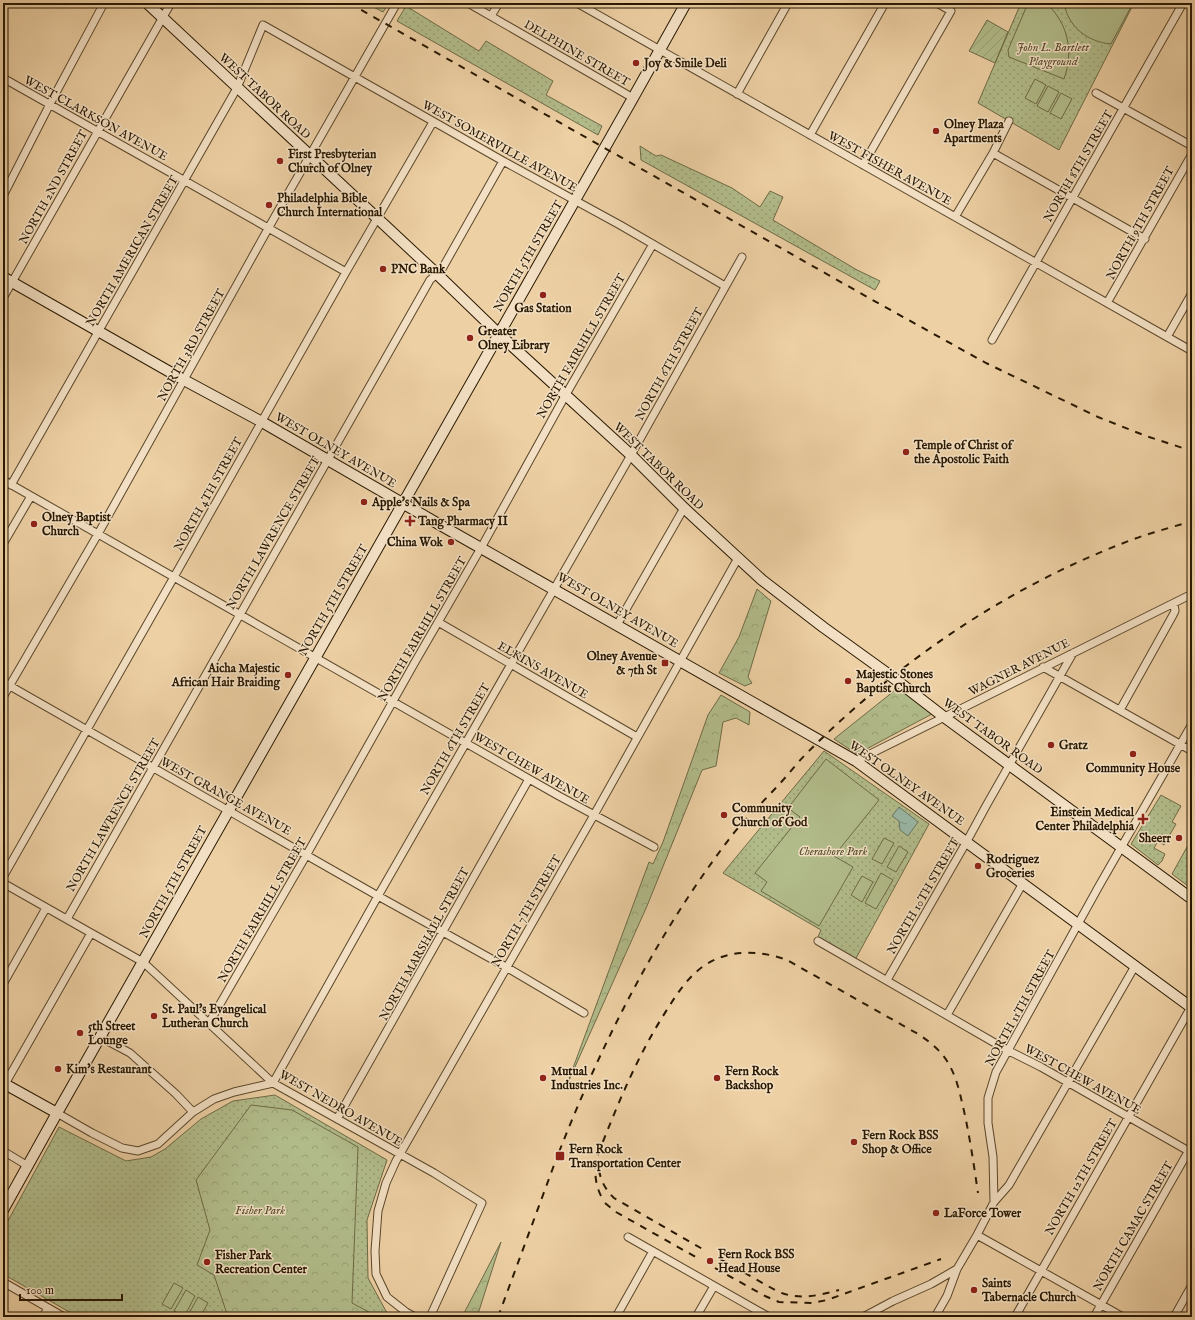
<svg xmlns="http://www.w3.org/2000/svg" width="1195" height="1320" font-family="'IM FELL English',serif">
  <defs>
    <pattern id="grass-dots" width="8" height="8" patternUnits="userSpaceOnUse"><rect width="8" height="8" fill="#b2bc8b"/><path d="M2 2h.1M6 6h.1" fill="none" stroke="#99a176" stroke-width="1.8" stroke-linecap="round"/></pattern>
    <pattern id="forest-crowns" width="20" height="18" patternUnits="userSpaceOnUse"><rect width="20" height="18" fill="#b2bc8b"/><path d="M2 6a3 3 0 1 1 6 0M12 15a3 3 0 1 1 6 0" fill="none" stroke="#99a176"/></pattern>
    <pattern id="garden-furrows" width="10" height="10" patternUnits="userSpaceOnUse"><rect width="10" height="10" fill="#b2bc8b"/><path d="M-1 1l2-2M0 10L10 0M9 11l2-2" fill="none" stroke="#99a176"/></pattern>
    <pattern id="water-ripples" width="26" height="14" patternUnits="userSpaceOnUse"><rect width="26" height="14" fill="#99b7a6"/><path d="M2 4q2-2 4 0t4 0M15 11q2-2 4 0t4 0" fill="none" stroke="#7d9485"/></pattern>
  </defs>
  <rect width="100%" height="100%" fill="#edd0a4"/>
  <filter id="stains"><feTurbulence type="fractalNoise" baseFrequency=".005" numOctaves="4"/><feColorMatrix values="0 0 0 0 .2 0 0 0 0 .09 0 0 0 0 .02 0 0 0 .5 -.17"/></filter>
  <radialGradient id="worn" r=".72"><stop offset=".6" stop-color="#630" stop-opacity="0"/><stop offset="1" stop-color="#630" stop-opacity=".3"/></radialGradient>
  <path fill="url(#grass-dots)" stroke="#6e6a46" d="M366 3H389L383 12Z
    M1021 3H1134L1059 150 978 103Z
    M406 6 479 51 486 41 553 81 546 95 602 126 598 135 397 21Z
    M640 146 656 156 661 155 732 188 760 207 770 191 783 197 773 220 857 270 880 281 875 290 641 160Z
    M824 751 929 824 855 960 817 939 821 930 723 873Z
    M1161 795 1181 806 1172 822 1176 824 1164 845 1158 841 1154 848 1165 854 1162 861 1158 865 1131 844Z
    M1192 838V889L1172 874Z
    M275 1095 387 1160 367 1220 368 1278 387 1313 395 1317H78L3 1274V1230L59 1127 126 1161 151 1157 165 1149 201 1119 233 1101Z"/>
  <path fill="url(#forest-crowns)" stroke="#6e6a46" d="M757 589 771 601 748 677 752 683 745 686 719 673 739 637Z
    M899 687 932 714 857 754 834 739Z
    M721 695 750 712 749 725 736 718 723 722 716 766 702 770 647 906 566 1087 649 862 653 864 663 842 708 715Z
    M251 1105 292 1110 358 1147 352 1303 378 1317H228L214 1275 197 1265 210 1230 196 1180Z
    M501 1242 477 1317H462Z"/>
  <path fill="url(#garden-furrows)" stroke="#6e6a46" d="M987 20 1008 32 995 63 969 51Z"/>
  <path fill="#b2bc8b" stroke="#6e6a46" d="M1028 3H1046C1068 23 1074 51 1064 79L1009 57 1008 50Z
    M1064 3H1133L1111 44C1088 42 1068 27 1064 3Z
    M1035 79 1046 85 1036 104 1025 98Z
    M1048 86 1059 92 1048 112 1037 106Z
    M1061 93 1072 99 1061 119 1050 113Z
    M826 759 879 800 834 856 853 867 819 926 761 891 767 882 755 873 800 817 788 808Z
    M884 838 894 843 882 864 872 859Z
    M899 846 908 852 896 872 887 867Z
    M881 873 893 880 876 909 865 903Z
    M862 876 873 882 862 902 851 895Z
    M174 1283 183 1288 171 1309 162 1304Z
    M186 1290 195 1296 184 1317 174 1311Z
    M198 1297 208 1303 200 1317H187Z"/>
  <path fill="url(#water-ripples)" stroke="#6c7764" d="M899 807 918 822 908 836 900 830 899 821 892 816Z"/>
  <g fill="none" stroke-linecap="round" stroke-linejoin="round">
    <defs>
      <path id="street" d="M468 3 633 98
        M577 3 1192 351
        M491 16 499 3
        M3 78 346 272
        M1096 93 1192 146
        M737 94 788 3
        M810 135 885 3
        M993 153 1145 239
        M863 165 951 11 937 3
        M3 196 50 104 104 3
        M955 217 993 153 1009 121
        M3 298 171 3
        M1107 303 1192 154
        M1167 337 1192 293
        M992 340 1183 3
        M3 480 559 796 654 847
        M11 485 237 88 263 25 503 161 620 225 725 286
        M3 544 31 496
        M438 622 637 737
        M617 625 684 508
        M1043 667 1192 751
        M3 682 378 896 506 967 584 1013
        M3 697 98 534 269 227 397 3
        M1120 710 1173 615 1175 611 1174 603
        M856 761 1192 594
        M3 877 174 577 346 272 433 122
        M3 883 91 933 143 962 273 1083 434 1173 482 1203 430 1317
        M67 919 430 280 442 269 503 161
        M818 941 1007 1050 1041 1067 1192 1153
        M887 980 967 841 986 806 1073 653
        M3 984 46 908
        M947 1015 1023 883
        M209 1023 307 854 415 662 481 548 565 396 653 244
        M100 1037 130 1053 176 1094 193 1112
        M5 1084 91 933
        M57 1113 92 1133 122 1148 138 1151 158 1144 193 1112 214 1099 234 1092 273 1083 378 896 631 455 742 257
        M337 1119 529 779
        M3 1151 28 1166
        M994 1202 1009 1185 1135 966
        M977 1235 1123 1317
        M628 1237 769 1317
        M3 1282 64 1317
        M43 1317 48 1308
        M415 1317 406 1312 387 1297 376 1274 375 1251 378 1211 386 1183 396 1161 594 815 738 558
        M616 1317 653 1251
        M696 1317 714 1286
        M863 1317 893 1301 931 1284 957 1269 977 1235 994 1202 993 1157 988 1123V1098L996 1072 1099 886 1192 724
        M935 1317 947 1296 957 1269
        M1015 1317 1191 1007
        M1094 1317 1192 1145
        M1174 1317 1192 1285"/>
      <path id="secondary" d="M147 3 437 274 499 334 631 455 684 508 762 580 823 627 891 676 944 717 1192 899
        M3 277 184 380 262 422 442 526 856 761 1192 1008
        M3 1083 57 1113
        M3 1210 57 1113 633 98 686 3"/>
    </defs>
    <use href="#street" stroke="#5a462a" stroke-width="9"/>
    <use href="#secondary" stroke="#291801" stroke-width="12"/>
    <use href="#street" stroke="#f3e0c4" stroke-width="7"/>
    <use href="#secondary" stroke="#f3e0c4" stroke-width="10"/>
    <path stroke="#291801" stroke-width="2" stroke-dasharray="7 7" stroke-linecap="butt" d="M349 3 869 298 986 363 1098 417 1146 436 1192 451
      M559 1152C603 1040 659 930 733 834 749 815 767 798 784 779 791 771 798 762 805 755 898 661 1010 585 1134 539 1153 532 1173 527 1192 521
      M599 1170C601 1182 606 1190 614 1198L706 1251
      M601 1196C595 1184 594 1170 597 1157 616 1108 635 1061 663 1016 675 997 686 978 705 965 730 949 760 950 787 960L918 1034C930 1042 940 1050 947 1061 957 1077 960 1094 964 1111 970 1138 974 1166 978 1193
      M605 1203 616 1212 701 1260
      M720 1259 775 1290C796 1301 817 1296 839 1290
      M715 1268 765 1296 779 1302 812 1303 827 1300 941 1259
      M498 1317 557 1157"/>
  </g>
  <g fill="#8f2418" stroke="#f3e0c4" stroke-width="1.5">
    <circle cx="636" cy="63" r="4"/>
    <circle cx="936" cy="131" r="4"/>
    <circle cx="280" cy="161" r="4"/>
    <circle cx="269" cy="205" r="4"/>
    <circle cx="383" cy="269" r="4"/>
    <circle cx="543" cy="295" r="4"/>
    <circle cx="470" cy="338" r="4"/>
    <circle cx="906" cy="452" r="4"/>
    <circle cx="364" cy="502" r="4"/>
    <path d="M408 515h4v4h4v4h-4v4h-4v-4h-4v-4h4z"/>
    <circle cx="34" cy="524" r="4"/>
    <circle cx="451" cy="542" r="4"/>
    <rect x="661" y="659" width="8" height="8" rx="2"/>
    <circle cx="288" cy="675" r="4"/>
    <circle cx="848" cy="681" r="4"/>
    <circle cx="1051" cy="745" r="4"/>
    <circle cx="1133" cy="754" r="4"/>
    <circle cx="724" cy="815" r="4"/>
    <path d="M1141 813h4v4h4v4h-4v4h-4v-4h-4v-4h4z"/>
    <circle cx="1179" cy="838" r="4"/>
    <circle cx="978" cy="866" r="4"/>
    <circle cx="154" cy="1016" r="4"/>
    <circle cx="80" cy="1033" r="4"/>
    <circle cx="58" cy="1069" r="4"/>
    <circle cx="543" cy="1078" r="4"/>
    <circle cx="717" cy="1078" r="4"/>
    <circle cx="854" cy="1142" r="4"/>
    <rect x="555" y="1151" width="10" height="10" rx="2"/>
    <circle cx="936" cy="1213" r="4"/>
    <circle cx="710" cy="1261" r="4"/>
    <circle cx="207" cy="1262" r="4"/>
    <circle cx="974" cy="1290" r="4"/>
  </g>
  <g text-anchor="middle" stroke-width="3" stroke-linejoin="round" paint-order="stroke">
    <g font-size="12" font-style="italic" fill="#52492a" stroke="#f3e0c4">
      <text x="1053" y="51">John L. Bartlett<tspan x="1053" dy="14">Playground</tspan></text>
      <text x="833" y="855">Cherashore Park</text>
      <text x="260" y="1214">Fisher Park</text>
    </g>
    <g font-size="12" fill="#291801" stroke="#f3e0c4">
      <text transform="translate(577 53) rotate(30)" y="4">DELPHINE STREET</text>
      <text transform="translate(265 96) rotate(43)" y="4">WEST TABOR ROAD</text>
      <text transform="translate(96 118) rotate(29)" y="4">WEST CLARKSON AVENUE</text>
      <text transform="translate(500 146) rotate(29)" y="4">WEST SOMERVILLE AVENUE</text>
      <text transform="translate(1078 166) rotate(-60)" y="4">NORTH 8TH STREET</text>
      <text transform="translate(890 168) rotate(29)" y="4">WEST FISHER AVENUE</text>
      <text transform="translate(53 187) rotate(-61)" y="4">NORTH 2ND STREET</text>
      <text transform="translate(1140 223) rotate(-61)" y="4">NORTH 9TH STREET</text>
      <text transform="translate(132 251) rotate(-60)" y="4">NORTH AMERICAN STREET</text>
      <text transform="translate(528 256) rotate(-60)" y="4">NORTH 5TH STREET</text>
      <text transform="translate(191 345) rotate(-61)" y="4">NORTH 3RD STREET</text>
      <text transform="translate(581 346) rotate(-60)" y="4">NORTH FAIRHILL STREET</text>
      <text transform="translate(669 364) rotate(-61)" y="4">NORTH 6TH STREET</text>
      <text transform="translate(336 450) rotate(30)" y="4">WEST OLNEY AVENUE</text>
      <text transform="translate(659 466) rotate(44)" y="4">WEST TABOR ROAD</text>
      <text transform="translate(208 494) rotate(-61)" y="4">NORTH 4TH STREET</text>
      <text transform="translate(273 533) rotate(-60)" y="4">NORTH LAWRENCE STREET</text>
      <text transform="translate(333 600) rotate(-60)" y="4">NORTH 5TH STREET</text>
      <text transform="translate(618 610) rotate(30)" y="4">WEST OLNEY AVENUE</text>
      <text transform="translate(422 629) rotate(-60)" y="4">NORTH FAIRHILL STREET</text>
      <text transform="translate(1019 667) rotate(-27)" y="4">WAGNER AVENUE</text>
      <text transform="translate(543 670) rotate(30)" y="4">ELKINS AVENUE</text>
      <text transform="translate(993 736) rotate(36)" y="4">WEST TABOR ROAD</text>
      <text transform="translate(455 739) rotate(-60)" y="4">NORTH 6TH STREET</text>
      <text transform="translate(532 768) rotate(30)" y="4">WEST CHEW AVENUE</text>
      <text transform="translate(907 783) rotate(35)" y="4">WEST OLNEY AVENUE</text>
      <text transform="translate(226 796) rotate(29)" y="4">WEST GRANGE AVENUE</text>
      <text transform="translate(113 815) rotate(-60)" y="4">NORTH LAWRENCE STREET</text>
      <text transform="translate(173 882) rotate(-61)" y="4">NORTH 5TH STREET</text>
      <text transform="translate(923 896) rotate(-60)" y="4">NORTH 10TH STREET</text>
      <text transform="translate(262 910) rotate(-60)" y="4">NORTH FAIRHILL STREET</text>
      <text transform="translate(526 911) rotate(-60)" y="4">NORTH 7TH STREET</text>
      <text transform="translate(424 944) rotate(-61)" y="4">NORTH MARSHALL STREET</text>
      <text transform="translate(1020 1008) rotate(-61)" y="4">NORTH 11TH STREET</text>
      <text transform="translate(1083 1079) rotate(29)" y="4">WEST CHEW AVENUE</text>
      <text transform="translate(341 1108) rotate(30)" y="4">WEST NEDRO AVENUE</text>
      <text transform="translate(1081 1177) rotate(-60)" y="4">NORTH 12TH STREET</text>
      <text transform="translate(1133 1226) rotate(-60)" y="4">NORTH CAMAC STREET</text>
    </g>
    <g font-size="12" font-weight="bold" fill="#291801" stroke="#f3e0c4" text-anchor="start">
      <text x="644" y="67">Joy &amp; Smile Deli</text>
      <text x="944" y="128">Olney Plaza<tspan x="944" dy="14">Apartments</tspan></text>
      <text x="288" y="158">First Presbyterian<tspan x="288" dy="14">Church of Olney</tspan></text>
      <text x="277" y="202">Philadelphia Bible<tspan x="277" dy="14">Church International</tspan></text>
      <text x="391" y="273">PNC Bank</text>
      <text x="543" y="312" text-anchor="middle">Gas Station</text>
      <text x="478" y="335">Greater<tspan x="478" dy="14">Olney Library</tspan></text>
      <text x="914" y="449">Temple of Christ of<tspan x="914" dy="14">the Apostolic Faith</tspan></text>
      <text x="372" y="506">Apple's Nails &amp; Spa</text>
      <text x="42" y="521">Olney Baptist<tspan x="42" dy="14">Church</tspan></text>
      <text x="418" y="525">Tang Pharmacy II</text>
      <text x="443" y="546" text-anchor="end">China Wok</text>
      <text x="657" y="660" text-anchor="end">Olney Avenue<tspan x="657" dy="14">&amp; 7th St</tspan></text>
      <text x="280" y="672" text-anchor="end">Aicha Majestic<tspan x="280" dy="14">African Hair Braiding</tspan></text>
      <text x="856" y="678">Majestic Stones<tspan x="856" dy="14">Baptist Church</tspan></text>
      <text x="1059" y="749">Gratz</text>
      <text x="1133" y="772" text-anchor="middle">Community House</text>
      <text x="732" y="812">Community<tspan x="732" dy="14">Church of God</tspan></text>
      <text x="1134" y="816" text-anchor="end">Einstein Medical<tspan x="1134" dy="14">Center Philadelphia</tspan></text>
      <text x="1171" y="842" text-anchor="end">Sheerr</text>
      <text x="986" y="863">Rodriguez<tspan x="986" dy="14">Groceries</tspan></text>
      <text x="162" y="1013">St. Paul's Evangelical<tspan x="162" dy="14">Lutheran Church</tspan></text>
      <text x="88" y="1030">5th Street<tspan x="88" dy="14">Lounge</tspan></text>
      <text x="66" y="1073">Kim's Restaurant</text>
      <text x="551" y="1075">Mutual<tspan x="551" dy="14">Industries Inc.</tspan></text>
      <text x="725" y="1075">Fern Rock<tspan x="725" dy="14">Backshop</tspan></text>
      <text x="862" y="1139">Fern Rock BSS<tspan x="862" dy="14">Shop &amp; Office</tspan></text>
      <text x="569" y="1153">Fern Rock<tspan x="569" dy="14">Transportation Center</tspan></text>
      <text x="944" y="1217">LaForce Tower</text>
      <text x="718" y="1258">Fern Rock BSS<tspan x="718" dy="14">Head House</tspan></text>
      <text x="215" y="1259">Fisher Park<tspan x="215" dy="14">Recreation Center</tspan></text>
      <text x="982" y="1287">Saints<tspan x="982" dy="14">Tabernacle Church</tspan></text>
    </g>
  </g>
  <rect width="1195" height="1320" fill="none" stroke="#edd0a4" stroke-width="16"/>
  <rect x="4" y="4" width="1187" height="1312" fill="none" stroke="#291801" stroke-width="2"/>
  <rect x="8" y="8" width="1179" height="1304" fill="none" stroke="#291801"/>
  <path d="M20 1294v6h102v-6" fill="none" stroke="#291801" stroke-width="2"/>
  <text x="26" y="1294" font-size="12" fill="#291801" stroke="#f3e0c4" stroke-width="3" paint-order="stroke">100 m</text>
  <rect width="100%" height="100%" filter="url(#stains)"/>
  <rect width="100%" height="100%" fill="url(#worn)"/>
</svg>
